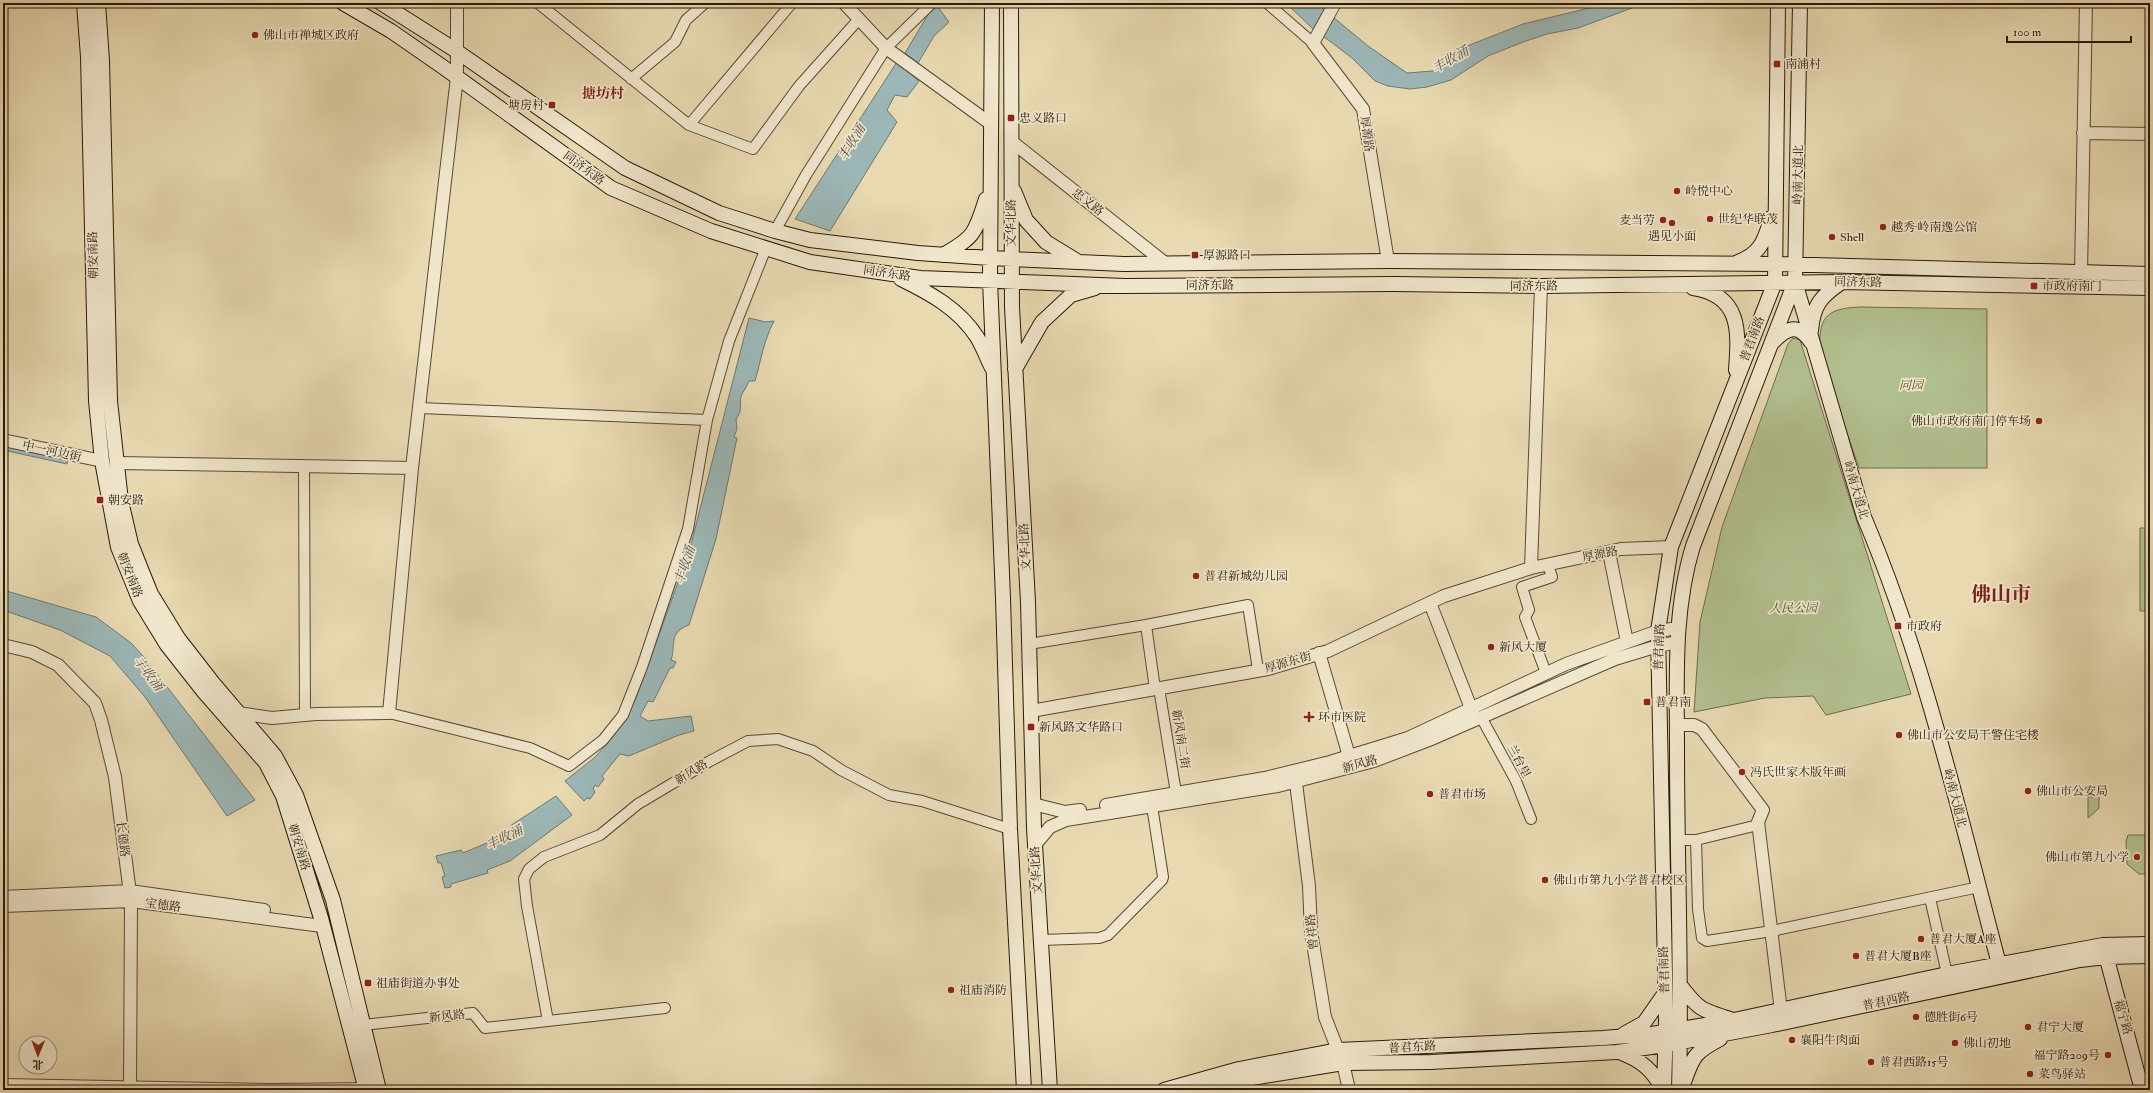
<svg xmlns="http://www.w3.org/2000/svg" width="2153" height="1093" font-family="'IM FELL Double Pica','Noto Serif SC',serif">
  <rect width="100%" height="100%" fill="#e8d9b1"/>
  <filter id="stains"><feTurbulence type="fractalNoise" baseFrequency=".005" numOctaves="4"/><feColorMatrix values="0 0 0 0 .2 0 0 0 0 .09 0 0 0 0 .02 0 0 0 .5 -.17"/></filter>
  <radialGradient id="worn" r=".72"><stop offset=".6" stop-color="#630" stop-opacity="0"/><stop offset="1" stop-color="#630" stop-opacity=".3"/></radialGradient>
  <path fill="#b2c08f" stroke="#6d6c4e" d="M1862 307 1987 309V468H1859L1820 355C1818 318 1824 308 1862 307Z
    M1793 338 1800 340 1911 694 1826 715 1813 696 1765 698 1694 712 1700 622 1722 527 1788 344Z
    M2140 528H2150V611H2140Z
    M2088 797H2099V808L2088 818Z
    M2128 835H2150V874H2139L2127 864 2126 841Z"/>
  <path fill="#9cb7b7" stroke="#6e7873" d="M935 3 949 22 934 36 918 63 905 53Z
    M1286 3H1316L1368 46 1407 73 1433 71 1442 66 1452 52 1523 24 1610 3H1641L1632 8 1578 28 1547 34 1523 42 1488 56 1451 80 1427 87 1410 89 1388 86 1375 81 1352 58 1311 27Z
    M897 62 919 81 907 97 895 95 887 110 897 122 830 231 795 219Z
    M749 318 766 322 774 321C764 340 761 360 755 381H749C747 386 743 392 741 396 739 405 743 411 736 419L737 429 734 437 737 438 716 539 689 625C668 632 676 646 671 660L676 662 673 668H670L653 702 648 701 640 716 648 721 691 716 694 731 679 735 629 756 620 754 602 776 604 779 598 787 595 785 593 789 595 792 590 799 587 798 584 801 565 781 594 758 608 743 623 723 636 698 689 552Z
    M3 443 68 457 67 464 3 450Z
    M3 590 96 617 131 643 143 656 255 800 227 816 145 697 110 656 60 630 3 610Z
    M556 796 572 815 510 861 487 870 488 873 451 884V887L445 888 442 877 445 876 441 863H438L436 856 461 850 463 853 487 843 512 829 510 826Z"/>
  <g fill="none" stroke-linecap="round" stroke-linejoin="round">
    <defs>
      <path id="minor" d="M538 3 689 125 753 149 799 86 859 19
        M1267 3 1313 43
        M631 79 675 42 686 20 705 3
        M689 125 792 3
        M775 231 806 175 886 48 932 3
        M419 408 707 420
        M304 466 305 715
        M1146 625 1155 689
        M1029 644 1146 625 1248 605 1258 670
        M1546 673 1525 617 1529 610 1522 587 1552 577 1548 565
        M1159 688 1176 793
        M389 713 530 748 569 766 603 740 623 715 642 667 688 529 707 420 729 341 766 248
        M1481 717 1516 781 1531 819
        M1677 840H1696L1758 825
        M1696 840 1698 909 1702 938 1707 941 1772 931 1979 887
        M1930 898 1947 974
        M1041 940 1099 938 1108 935 1162 880 1163 877 1152 806
        M548 1021 527 906 524 879 529 869 544 857 600 835 638 804 710 761 748 741 778 739 813 751 841 770 889 795 922 801 1010 829
        M363 1025 473 1013 485 1028 665 1008"/>
      <path id="tertiary" d="M844 3 886 48 991 124
        M1335 3 1313 43 1363 109 1388 261
        M2083 133 2150 134
        M1011 141 1165 263
        M2081 273 2086 3
        M3 440 102 461
        M116 463 412 468
        M1609 552 1627 642
        M1531 568 1541 286
        M1430 603 1474 716
        M3 645 32 652 58 665 95 703 101 720 115 777 131 901 130 1090
        M1319 653 1351 763
        M1031 711 1268 669 1328 651 1444 596 1531 568 1621 549 1671 547
        M238 713 272 718 316 714 389 713 412 468 457 77V3
        M1677 725H1694L1702 729 1763 810 1758 822 1781 1011
        M1295 775 1309 886 1311 931 1325 1017 1343 1063 1349 1090
        M1033 804 1065 812 1080 810
        M1106 805 1265 778 1330 762 1408 738 1566 664 1658 631 1678 628
        M1035 845 1050 827 1066 820 1278 786 1374 761 1429 740 1615 659 1658 646 1678 642
        M3 897 130 891 264 910
        M3 906 131 901 322 926
        M3 1085 271 1090 374 1089"/>
      <path id="secondary" d="M84 3 88 57 96 401 102 461 118 547 140 601 167 645 204 692 266 763 283 796 321 918 366 1090
        M98 3 102 61 110 401 121 501 131 544 151 594 178 638 213 683 275 756 296 795 333 900 379 1090
        M343 3 391 31 443 67 611 188 711 231 810 262 920 278 1125 286 1393 284 1541 286 1842 282 2150 288
        M381 3 452 48 625 168 719 213 775 231 810 240 918 253 990 258 1124 264 1388 261 1775 264 2150 274
        M992 3 990 280 1003 598 1010 829 1024 1090
        M1011 3 1012 307 1028 602 1034 828 1050 1090
        M1800 3 1795 282 1864 517C1925 661 1959 813 1999 964
        M1014 191 1026 220 1046 242 1077 261
        M943 255C975 237 975 233 986 199
        M1738 262C1762 253 1764 240 1772 217
        M901 279C930 293 959 309 977 337 983 347 987 358 992 368
        M1693 288C1741 295 1739 331 1736 370
        M1811 331C1813 305 1821 296 1842 282
        M1772 343C1786 328 1798 322 1811 342
        M1015 369 1042 322 1071 295 1095 288
        M2104 948 2142 1090
        M1680 985C1698 1009 1701 1010 1730 1019
        M1624 1034 1644 1023 1665 993
        M1619 1052C1641 1060 1653 1070 1663 1090
        M1684 1082C1693 1056 1695 1052 1720 1039
        M1164 1090 1239 1069 1338 1050 1603 1038 1652 1034 1734 1020 1947 974 2103 945 2150 944
        M1205 1090 1246 1079 1343 1063 1431 1062 1617 1052 1665 1045 1772 1025 2080 960 2106 957 2150 956
        M1664 1090 1666 1021 1658 631 1671 547 1775 282 1778 3
        M1679 1090C1682 976 1677 863 1677 749 1677 681 1673 611 1693 546L1795 282"/>
    </defs>
    <use href="#minor" stroke="#584935" stroke-width="12"/>
    <use href="#tertiary" stroke="#584935" stroke-width="14"/>
    <use href="#secondary" stroke="#28190c" stroke-width="16"/>
    <use href="#minor" stroke="#f0e6cc" stroke-width="10"/>
    <use href="#tertiary" stroke="#f0e6cc" stroke-width="12"/>
    <use href="#secondary" stroke="#f0e6cc" stroke-width="14"/>
  </g>
  <g fill="#8f2418" stroke="#f0e6cc" stroke-width="1.5">
    <circle cx="255" cy="35" r="4"/>
    <rect x="1773" y="60" width="8" height="8" rx="2"/>
    <rect x="548" y="101" width="8" height="8" rx="2"/>
    <rect x="1007" y="114" width="8" height="8" rx="2"/>
    <circle cx="1677" cy="191" r="4"/>
    <circle cx="1710" cy="219" r="4"/>
    <circle cx="1663" cy="220" r="4"/>
    <circle cx="1672" cy="223" r="4"/>
    <circle cx="1883" cy="227" r="4"/>
    <circle cx="1832" cy="237" r="4"/>
    <rect x="1191" y="251" width="8" height="8" rx="2"/>
    <rect x="2030" y="282" width="8" height="8" rx="2"/>
    <circle cx="2039" cy="421" r="4"/>
    <rect x="96" y="496" width="8" height="8" rx="2"/>
    <circle cx="1196" cy="576" r="4"/>
    <rect x="1894" y="622" width="8" height="8" rx="2"/>
    <circle cx="1491" cy="647" r="4"/>
    <rect x="1643" y="698" width="8" height="8" rx="2"/>
    <path d="M1307 711h4v4h4v4h-4v4h-4v-4h-4v-4h4z"/>
    <rect x="1027" y="723" width="8" height="8" rx="2"/>
    <circle cx="1899" cy="735" r="4"/>
    <circle cx="1742" cy="772" r="4"/>
    <circle cx="2028" cy="791" r="4"/>
    <circle cx="1430" cy="794" r="4"/>
    <circle cx="2137" cy="857" r="4"/>
    <circle cx="1545" cy="880" r="4"/>
    <circle cx="1921" cy="939" r="4"/>
    <circle cx="1856" cy="956" r="4"/>
    <rect x="364" y="979" width="8" height="8" rx="2"/>
    <circle cx="951" cy="990" r="4"/>
    <circle cx="1916" cy="1017" r="4"/>
    <circle cx="2028" cy="1027" r="4"/>
    <circle cx="1792" cy="1040" r="4"/>
    <circle cx="1955" cy="1043" r="4"/>
    <circle cx="2108" cy="1055" r="4"/>
    <circle cx="1871" cy="1062" r="4"/>
    <circle cx="2030" cy="1074" r="4"/>
  </g>
  <g text-anchor="middle" stroke-width="3.5" stroke-linejoin="round" paint-order="stroke">
    <g font-size="12" fill="#28190c" stroke="#f0e6cc" text-anchor="start">
      <text x="263" y="39">佛山市禅城区政府</text>
      <text x="1785" y="68">南浦村</text>
      <text x="544" y="109" text-anchor="end">塘房村</text>
      <text x="1019" y="122">忠义路口</text>
      <text x="1685" y="195">岭悦中心</text>
      <text x="1718" y="223">世纪华联茂</text>
      <text x="1655" y="224" text-anchor="end">麦当劳</text>
      <text x="1891" y="231">越秀·岭南逸公馆</text>
      <text x="1672" y="240" text-anchor="middle">遇见小面</text>
      <text x="1840" y="241">Shell</text>
      <text x="1203" y="259">厚源路口</text>
      <text x="2042" y="290">市政府南门</text>
      <text x="2031" y="425" text-anchor="end">佛山市政府南门停车场</text>
      <text x="108" y="504">朝安路</text>
      <text x="1204" y="580">普君新城幼儿园</text>
      <text x="1906" y="630">市政府</text>
      <text x="1499" y="651">新风大厦</text>
      <text x="1655" y="706">普君南</text>
      <text x="1318" y="721">环市医院</text>
      <text x="1039" y="731">新风路文华路口</text>
      <text x="1907" y="739">佛山市公安局干警住宅楼</text>
      <text x="1750" y="776">冯氏世家木版年画</text>
      <text x="2036" y="795">佛山市公安局</text>
      <text x="1438" y="798">普君市场</text>
      <text x="2129" y="861" text-anchor="end">佛山市第九小学</text>
      <text x="1553" y="884">佛山市第九小学普君校区</text>
      <text x="1929" y="943">普君大厦A座</text>
      <text x="1864" y="960">普君大厦B座</text>
      <text x="376" y="987">祖庙街道办事处</text>
      <text x="959" y="994">祖庙消防</text>
      <text x="1924" y="1021">德胜街6号</text>
      <text x="2036" y="1031">君宁大厦</text>
      <text x="1800" y="1044">襄阳牛肉面</text>
      <text x="1963" y="1047">佛山初地</text>
      <text x="2100" y="1059" text-anchor="end">福宁路209号</text>
      <text x="1879" y="1066">普君西路15号</text>
      <text x="2038" y="1078">菜鸟驿站</text>
    </g>
    <g font-size="12" fill="#28190c" stroke="#f0e6cc">
      <text transform="translate(1367 134) rotate(82)" y="4">厚源路</text>
      <text transform="translate(584 168) rotate(36)" y="4">同济东路</text>
      <text transform="translate(1798 175) rotate(-89)" y="4">岭南大道北</text>
      <text transform="translate(1088 202) rotate(38)" y="4">忠义路</text>
      <text transform="translate(1011 223) rotate(-90)" y="4">文华北路</text>
      <text transform="translate(93 255) rotate(-91)" y="4">朝安南路</text>
      <text transform="translate(887 273) rotate(8)" y="4">同济东路</text>
      <text transform="translate(1858 282) rotate(1)" y="4">同济东路</text>
      <text x="1210" y="289">同济东路</text>
      <text x="1534" y="290">同济东路</text>
      <text transform="translate(1752 339) rotate(-69)" y="4">普君南路</text>
      <text transform="translate(52 451) rotate(12)" y="4">中一河边街</text>
      <text transform="translate(1856 490) rotate(73)" y="4">岭南大道北</text>
      <text transform="translate(1025 547) rotate(-93)" y="4">文华北路</text>
      <text transform="translate(1600 554) rotate(-11)" y="4">厚源路</text>
      <text transform="translate(130 575) rotate(68)" y="4">朝安南路</text>
      <text transform="translate(1659 647) rotate(-88)" y="4">普君南路</text>
      <text transform="translate(1288 662) rotate(-16)" y="4">厚源东街</text>
      <text transform="translate(1181 739) rotate(81)" y="4">新风南二街</text>
      <text transform="translate(1519 761) rotate(62)" y="4">兰台里</text>
      <text transform="translate(1360 764) rotate(-16)" y="4">新风路</text>
      <text transform="translate(691 772) rotate(-31)" y="4">新风路</text>
      <text transform="translate(1955 798) rotate(75)" y="4">岭南大道北</text>
      <text transform="translate(123 839) rotate(83)" y="4">长德路</text>
      <text transform="translate(299 847) rotate(73)" y="4">朝安南路</text>
      <text transform="translate(1036 870) rotate(-94)" y="4">文华北路</text>
      <text transform="translate(163 905) rotate(8)" y="4">宝德路</text>
      <text transform="translate(1312 932) rotate(-96)" y="4">曾祥路</text>
      <text transform="translate(1664 970) rotate(-92)" y="4">普君南路</text>
      <text transform="translate(1886 1001) rotate(-12)" y="4">普君西路</text>
      <text transform="translate(447 1016) rotate(-6)" y="4">新风路</text>
      <text transform="translate(2123 1017) rotate(73)" y="4">福宁路</text>
      <text transform="translate(1412 1047) rotate(-3)" y="4">普君东路</text>
    </g>
    <g font-size="12" font-style="italic" fill="#514b33" stroke="#f0e6cc">
      <text x="1911" y="389">同园</text>
      <text x="1793" y="612">人民公园</text>
    </g>
    <g font-size="13" font-style="italic" fill="#515048" stroke="#f0e6cc">
      <text transform="translate(1450 59) rotate(-30)" y="5">丰收涌</text>
      <text transform="translate(851 142) rotate(-59)" y="5">丰收涌</text>
      <text transform="translate(684 565) rotate(-72)" y="5">丰收涌</text>
      <text transform="translate(149 673) rotate(53)" y="5">丰收涌</text>
      <text transform="translate(504 837) rotate(-26)" y="5">丰收涌</text>
    </g>
    <g font-size="14" font-weight="bold" fill="#7a1f14" stroke="#f0e6cc">
      <text x="603" y="98">搪坊村</text>
    </g>
    <g font-size="20" font-weight="bold" fill="#7a1f14" stroke="#f0e6cc">
      <text x="2001" y="601">佛山市</text>
    </g>
  </g>
  <rect width="2153" height="1093" fill="none" stroke="#e8d9b1" stroke-width="16"/>
  <rect x="4" y="4" width="2145" height="1085" fill="none" stroke="#28190c" stroke-width="2"/>
  <rect x="8" y="8" width="2137" height="1077" fill="none" stroke="#28190c"/>
  <g transform="translate(38 1055) rotate(181)"><circle r="19" fill="#f0e6cc" stroke="#a0947f"/>
  <path d="M0-3L7 15L0 10L-7 15Z" fill="#8f2418"/>
  <text y="-6" font-size="11" font-weight="bold" text-anchor="middle" fill="#28190c">北</text>
  </g>
  <path d="M2007 36v6h124v-6" fill="none" stroke="#28190c" stroke-width="2"/>
  <text x="2013" y="36" font-size="12" fill="#28190c" stroke="#f0e6cc" stroke-width="3" paint-order="stroke">100 m</text>
  <rect width="100%" height="100%" filter="url(#stains)"/>
  <rect width="100%" height="100%" fill="url(#worn)"/>
</svg>
